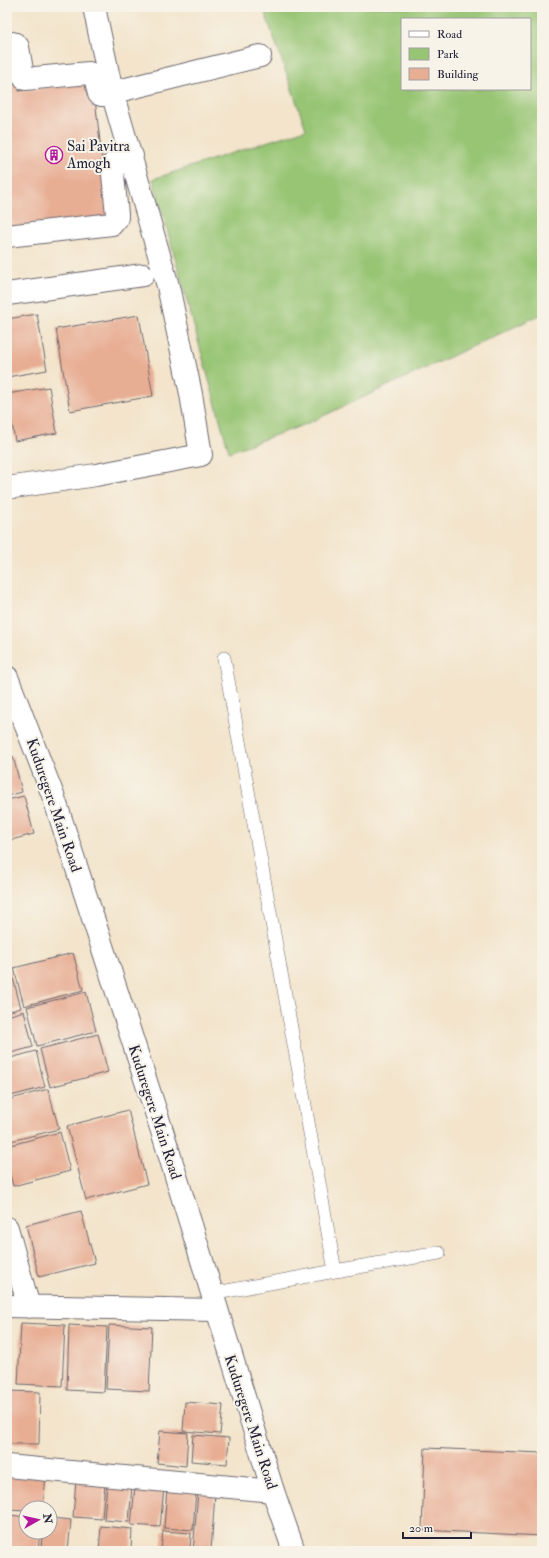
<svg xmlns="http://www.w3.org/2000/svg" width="549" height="1558" font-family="'IM FELL Double Pica',serif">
  <rect width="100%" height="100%" fill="#f7f3e8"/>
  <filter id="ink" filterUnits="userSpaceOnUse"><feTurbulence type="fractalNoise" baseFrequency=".025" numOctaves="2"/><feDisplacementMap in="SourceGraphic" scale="8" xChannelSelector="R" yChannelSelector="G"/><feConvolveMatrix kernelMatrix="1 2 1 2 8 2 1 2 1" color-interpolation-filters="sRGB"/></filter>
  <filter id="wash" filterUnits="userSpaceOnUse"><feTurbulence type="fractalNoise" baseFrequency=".012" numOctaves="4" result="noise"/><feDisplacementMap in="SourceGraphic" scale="16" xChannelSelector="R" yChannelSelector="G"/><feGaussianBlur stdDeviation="0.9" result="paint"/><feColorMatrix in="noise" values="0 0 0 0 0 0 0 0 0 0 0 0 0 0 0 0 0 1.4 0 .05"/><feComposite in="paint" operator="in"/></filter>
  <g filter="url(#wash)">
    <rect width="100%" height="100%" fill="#f3e4cb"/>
    <path fill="#97c573" stroke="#5c7457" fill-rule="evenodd" d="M263 7H542V314L306 424 229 452 153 179 306 129ZM402 19H530V89H402Z"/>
    <g id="blocks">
      <path fill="#e8ae94" d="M7 53H14L19 91 93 82 109 218 7 230Z
        M37 314 47 370 7 377V319Z
        M139 315 153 396 70 411 56 329Z
        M49 387 57 433 15 441 7 394Z
        M13 756 22 792 7 796V758Z
        M24 796 34 834 7 841V800Z
        M73 953 83 990 24 1006 14 968Z
        M11 971 21 1008 7 1012V972Z
        M86 992 96 1031 37 1046 27 1007Z
        M24 1011 33 1047 7 1054V1016Z
        M98 1034 108 1072 50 1087 40 1049Z
        M36 1051 45 1087 7 1097V1059Z
        M48 1089 59 1129 7 1142V1100Z
        M128 1110 147 1184 86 1200 67 1126Z
        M60 1132 70 1171 13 1186 7 1163V1146Z
        M81 1211 95 1263 39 1277 26 1225Z
        M21 1323 65 1325 62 1386 18 1384Z
        M69 1325 107 1327 104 1392 67 1390Z
        M109 1325 152 1327 149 1391 106 1389Z
        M7 1391 40 1392 39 1444H7Z
        M185 1402 223 1405 220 1434 183 1431Z
        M160 1431 188 1433 186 1466 157 1463Z
        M193 1435 229 1438 227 1464 191 1461Z
        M425 1448 542 1453V1536L422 1530Z
        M7 1472 46 1475 43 1508H26V1511L7 1510Z
        M76 1480 105 1482 102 1519 73 1517Z
        M107 1484 132 1486 129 1522 104 1520Z
        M135 1486 164 1488 160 1527 131 1525Z
        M167 1487 196 1490 193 1530 164 1528Z
        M198 1492 215 1493 211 1551H193Z
        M10 1515 26 1517V1532H40L38 1551H7Z
        M50 1518 71 1520 68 1551H41L42 1532H50Z
        M101 1526 132 1529 131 1551H99Z
        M163 1531 191 1533 190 1551H161Z"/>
    </g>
  </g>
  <g filter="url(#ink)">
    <use href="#blocks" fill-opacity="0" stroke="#6b666d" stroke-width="1"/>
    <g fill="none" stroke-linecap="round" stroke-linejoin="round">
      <defs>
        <path id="lane" d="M335 1271 439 1253
          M211 1294 335 1271 224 658"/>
        <path id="street" d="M7 43C12 43 15 42 18 47L23 76 25 79 89 73C98 77 96 85 99 94L102 95 260 56
          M7 236 112 224 117 218V214L112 165 116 160 132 156
          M7 294 143 275
          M7 488 96 475 201 455 191 394 168 286 112 92 94 7
          M7 1228 29 1307
          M7 1306 216 1310
          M7 1466 273 1491"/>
        <path id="secondary" d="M7 677 54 798 163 1134 273 1491 294 1551"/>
      </defs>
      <use href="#lane" stroke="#6b666d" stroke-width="14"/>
      <use href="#street" stroke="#6b666d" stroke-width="24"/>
      <use href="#secondary" stroke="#6b666d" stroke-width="24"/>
      <use href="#lane" stroke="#fff" stroke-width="13"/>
      <use href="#street" stroke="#fff" stroke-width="22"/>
      <use href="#secondary" stroke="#fff" stroke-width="22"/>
    </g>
  </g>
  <defs>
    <symbol id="building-ring" viewBox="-11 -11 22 22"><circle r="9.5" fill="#f7f3e8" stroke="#b5179e" stroke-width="1.5"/><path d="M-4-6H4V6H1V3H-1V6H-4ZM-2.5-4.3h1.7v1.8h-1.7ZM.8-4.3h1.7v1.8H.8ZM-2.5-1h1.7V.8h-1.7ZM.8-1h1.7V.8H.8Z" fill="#b5179e"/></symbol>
  </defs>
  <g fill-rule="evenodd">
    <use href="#building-ring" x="44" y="145" width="20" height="20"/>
  </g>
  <g text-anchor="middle" stroke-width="4" stroke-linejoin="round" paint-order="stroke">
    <g font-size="15" fill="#22223b" stroke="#f7f3e8" text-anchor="start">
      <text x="67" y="151">Sai Pavitra<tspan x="67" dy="17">Amogh</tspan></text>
    </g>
    <g font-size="15" fill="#22223b" stroke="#f7f3e8">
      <text transform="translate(54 805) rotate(71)" y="5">Kuduregere Main Road</text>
      <text transform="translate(155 1112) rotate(72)" y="5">Kuduregere Main Road</text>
      <text transform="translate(251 1422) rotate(72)" y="5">Kuduregere Main Road</text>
    </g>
  </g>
  <rect width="549" height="1558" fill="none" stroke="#f7f3e8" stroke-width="24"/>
  <rect x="401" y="18" width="130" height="72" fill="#f7f3e8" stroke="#a29fa3"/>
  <rect x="409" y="31" width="20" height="6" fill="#ffffff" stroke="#a29fa3"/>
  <text x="437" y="38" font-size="12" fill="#22223b">Road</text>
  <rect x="409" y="48" width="20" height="12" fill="#97c573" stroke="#a29fa3"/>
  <text x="437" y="58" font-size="12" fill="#22223b">Park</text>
  <rect x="409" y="68" width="20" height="12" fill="#e8ae94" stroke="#a29fa3"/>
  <text x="437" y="78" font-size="12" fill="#22223b">Building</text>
  <g transform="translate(38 1520) rotate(82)"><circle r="19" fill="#f7f3e8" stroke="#a29fa3"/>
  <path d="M0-3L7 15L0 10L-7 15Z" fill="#b5179e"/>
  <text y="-6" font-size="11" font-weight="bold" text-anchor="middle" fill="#22223b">N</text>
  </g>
  <path d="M403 1532v6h68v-6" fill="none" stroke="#22223b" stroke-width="2"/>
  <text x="409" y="1532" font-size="12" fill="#22223b" stroke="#f7f3e8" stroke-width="3" paint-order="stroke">20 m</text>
</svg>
